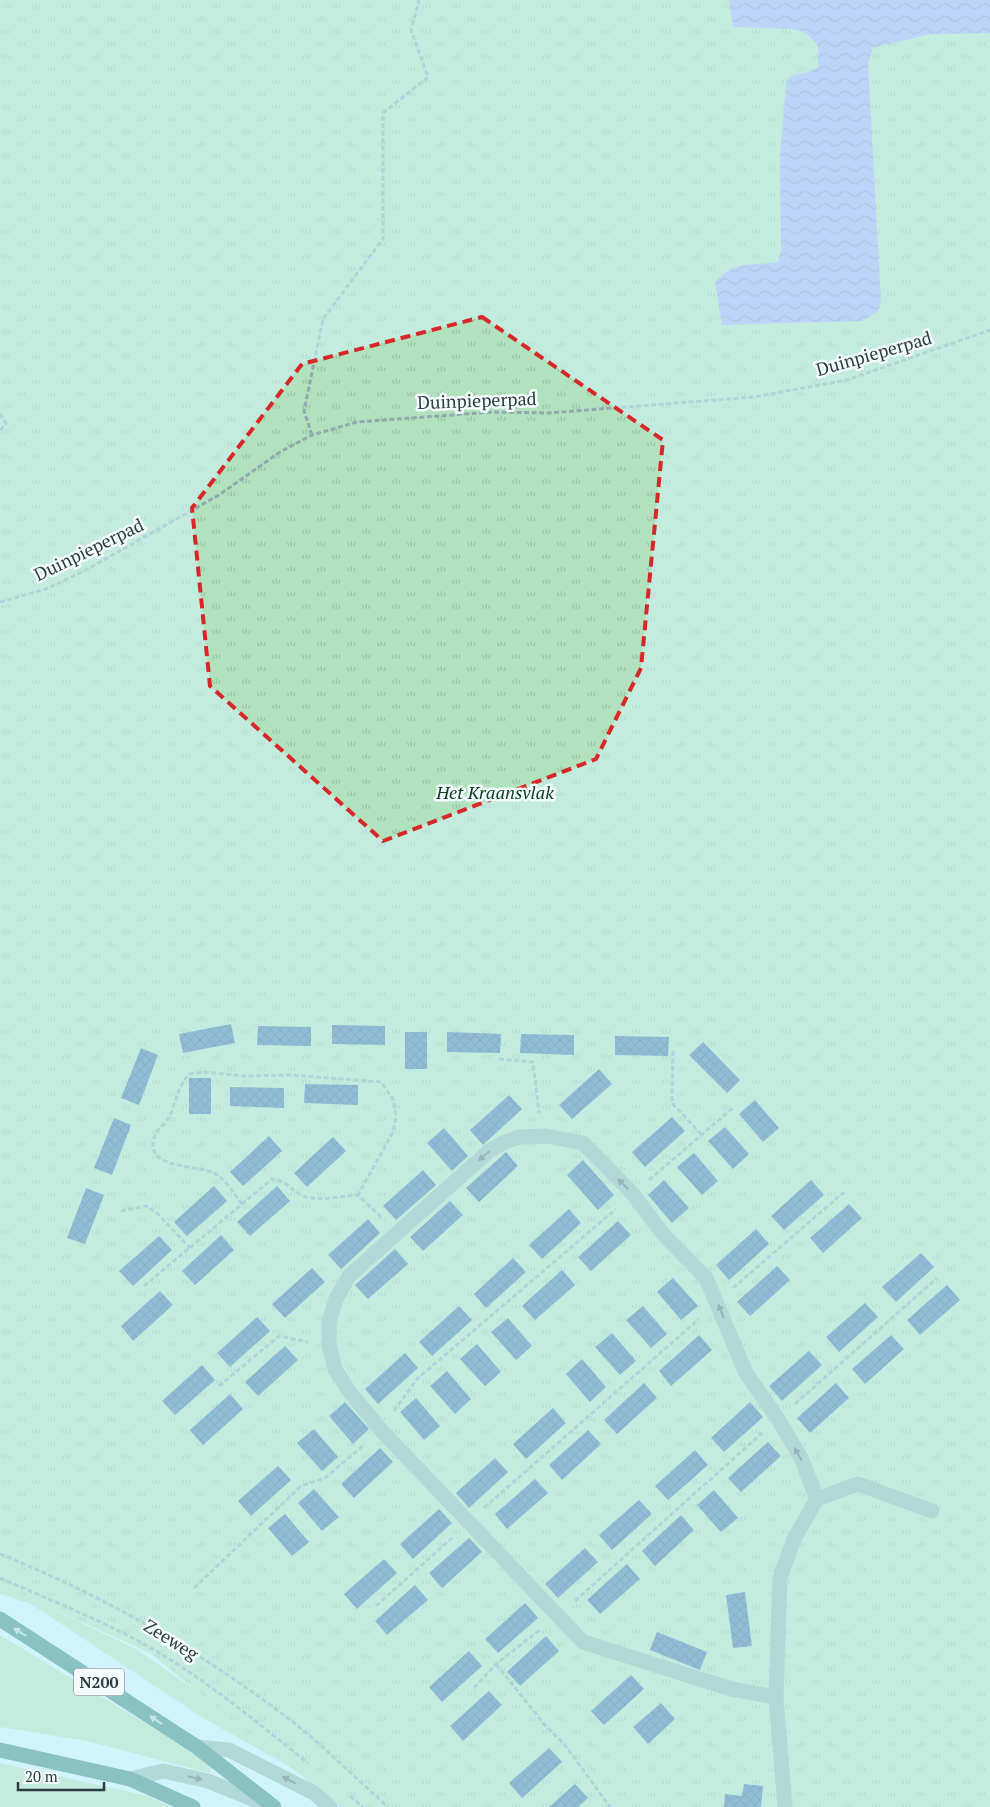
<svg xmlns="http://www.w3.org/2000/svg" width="990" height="1807" font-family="'PT Serif',serif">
  <defs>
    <pattern id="park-tufts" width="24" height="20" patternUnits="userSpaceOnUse" patternTransform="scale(1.25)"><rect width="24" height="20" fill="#b2e2bd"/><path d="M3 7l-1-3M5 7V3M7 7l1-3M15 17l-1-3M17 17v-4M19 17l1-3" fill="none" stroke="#99c3a4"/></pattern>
    <pattern id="water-waves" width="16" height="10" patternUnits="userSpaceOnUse" patternTransform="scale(1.25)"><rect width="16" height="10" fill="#a3b0f3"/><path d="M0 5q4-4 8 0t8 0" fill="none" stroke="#8590c6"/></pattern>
    <pattern id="building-cross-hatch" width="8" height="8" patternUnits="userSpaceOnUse" patternTransform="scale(1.25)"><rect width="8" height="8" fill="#3f7bab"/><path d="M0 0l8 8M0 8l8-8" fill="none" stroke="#336185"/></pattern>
  </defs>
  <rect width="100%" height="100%" fill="#d1f4fc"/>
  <path fill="#b2e2bd" d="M0 1584 136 1649 292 1757 308 1777 203 1718 31 1604 0 1594Z
    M0 1635 188 1749 212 1768 209 1773 87 1741 0 1727Z
    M0 1763 148 1796 171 1807H0Z"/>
  <path fill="url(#park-tufts)" d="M0 0H990V1807H340L150 1653 0 1585Z"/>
  <path fill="url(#water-waves)" d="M729 0H990V33L930 34 873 48 868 63 881 300 878 311 863 321 722 325 715 282C735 260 750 266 778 262L781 251 780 155 786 84 790 76 808 72 818 67V46L806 33 793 29 733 27Z"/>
  <path fill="url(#building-cross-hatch)" d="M231 1024 235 1043 183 1053 179 1034Z
    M332 1025 385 1026V1045L332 1044Z
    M258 1026 311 1027V1046L257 1045Z
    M405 1032H427V1069H405Z
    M447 1032 501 1034 500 1053 447 1052Z
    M521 1034 574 1035V1055L520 1053Z
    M615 1036 669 1037 668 1056 615 1055Z
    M703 1042 740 1080 727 1093 689 1055Z
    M141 1048 158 1055 139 1105 121 1098Z
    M599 1069 612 1084 572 1119 559 1105Z
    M189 1078H211V1114H189Z
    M305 1084 358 1085V1105L304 1103Z
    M230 1087 284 1088V1108L230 1106Z
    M509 1095 522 1109 483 1145 470 1130Z
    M755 1100 779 1128 763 1142 739 1114Z
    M672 1117 685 1131 645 1167 632 1152Z
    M114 1118 131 1125 112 1175 94 1168Z
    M725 1127 749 1154 733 1169 708 1141Z
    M444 1128 468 1156 452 1171 427 1143Z
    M269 1136 282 1151 243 1186 230 1172Z
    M333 1137 346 1151 307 1187 294 1173Z
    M506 1152 518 1166 479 1202 466 1188Z
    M694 1153 718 1181 702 1195 677 1167Z
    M583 1160 614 1195 598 1210 567 1175Z
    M423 1170 436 1185 396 1220 383 1206Z
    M664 1180 689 1208 672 1223 648 1195Z
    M811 1180 824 1195 784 1230 771 1216Z
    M214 1186 227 1201 187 1236 174 1222Z
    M277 1186 290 1201 250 1236 237 1222Z
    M86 1188 104 1195 85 1244 67 1238Z
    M450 1201 463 1215 423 1251 410 1237Z
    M849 1204 862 1218 823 1253 810 1238Z
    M569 1209 581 1223 542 1259 529 1245Z
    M368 1219 380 1233 341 1269 328 1255Z
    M618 1221 631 1235 591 1271 578 1257Z
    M756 1229 769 1244 729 1280 716 1265Z
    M221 1235 234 1250 195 1285 182 1271Z
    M159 1236 172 1250 133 1286 119 1271Z
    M395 1249 408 1264 368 1299 355 1285Z
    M921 1253 934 1267 896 1302 882 1287Z
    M513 1258 526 1272 486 1308 474 1294Z
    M777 1266 790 1280 750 1316 737 1302Z
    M312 1268 325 1282 285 1318 272 1304Z
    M562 1270 575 1285 535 1320 522 1306Z
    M673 1278 698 1306 681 1320 657 1292Z
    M947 1285 960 1300 920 1335 907 1320Z
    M160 1291 173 1305 133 1341 121 1326Z
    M865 1303 878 1317 839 1352 826 1337Z
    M459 1306 472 1320 432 1356 419 1342Z
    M643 1306 667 1334 651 1348 626 1320Z
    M257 1317 270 1331 230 1367 217 1353Z
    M508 1318 532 1346 516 1360 491 1332Z
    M612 1333 636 1361 620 1375 595 1347Z
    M699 1335 712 1350 671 1386 659 1371Z
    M891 1335 904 1349 865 1384 852 1369Z
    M477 1344 501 1372 485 1386 460 1359Z
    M285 1346 298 1360 258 1396 245 1382Z
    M809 1351 822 1365 782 1401 769 1386Z
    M405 1353 418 1368 378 1404 365 1389Z
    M582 1359 606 1387 590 1402 566 1374Z
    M202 1365 215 1380 175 1415 162 1401Z
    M447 1371 471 1399 455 1414 430 1386Z
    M644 1383 657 1398 617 1434 604 1420Z
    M836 1383 849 1398 810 1433 797 1418Z
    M230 1394 243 1409 203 1445 190 1430Z
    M416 1398 440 1426 424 1440 400 1412Z
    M345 1402 369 1429 353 1444 329 1416Z
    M750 1402 763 1417 724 1452 711 1438Z
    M553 1408 566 1423 526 1459 513 1444Z
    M314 1429 338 1457 322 1471 297 1443Z
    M588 1430 601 1444 562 1480 549 1465Z
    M768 1442 781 1456 741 1492 728 1478Z
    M380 1448 393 1462 354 1498 341 1484Z
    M695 1450 708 1465 668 1500 655 1486Z
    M495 1458 508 1472 469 1508 456 1493Z
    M278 1466 291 1480 251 1516 238 1501Z
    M535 1479 548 1493 507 1529 495 1514Z
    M314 1489 339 1517 322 1531 298 1503Z
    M714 1490 738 1518 721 1532 697 1505Z
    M639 1500 652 1514 612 1550 599 1535Z
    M439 1509 452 1523 413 1559 400 1544Z
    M285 1514 309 1542 292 1556 268 1528Z
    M681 1515 694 1530 655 1566 642 1551Z
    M469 1538 482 1552 442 1588 429 1573Z
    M585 1548 598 1562 558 1598 545 1584Z
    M384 1559 397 1573 357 1609 344 1594Z
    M627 1564 640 1579 600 1614 587 1600Z
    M415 1585 428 1600 387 1635 375 1621Z
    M745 1592 752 1646 733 1648 726 1595Z
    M525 1603 538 1618 498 1653 485 1639Z
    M657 1632 707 1652 700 1670 650 1650Z
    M546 1636 559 1651 520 1686 507 1672Z
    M469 1651 482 1666 442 1702 429 1687Z
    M631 1675 644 1689 604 1725 591 1711Z
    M489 1691 502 1705 463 1741 450 1726Z
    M661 1703 675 1719 648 1744 633 1727Z
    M549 1748 562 1762 522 1798 509 1783Z
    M575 1784 588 1798 578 1807H549Z
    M744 1784 763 1786 761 1807H724L725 1794 742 1796Z"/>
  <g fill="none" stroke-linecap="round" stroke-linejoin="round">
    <path stroke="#90aab0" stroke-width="3" stroke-dasharray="5 2.5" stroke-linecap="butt" d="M0 414 6 423 0 431
      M312 435 304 411 323 319 383 239V113L428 77 411 30 419 0
      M0 602 46 589 84 571 219 495 280 452 312 435 357 422 492 412 549 413 754 397 847 380 990 330
      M673 1051 672 1103 701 1134
      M499 1059 533 1062 539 1113
      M649 1180 734 1107
      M242 1204C235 1195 224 1177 214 1173 196 1164 139 1170 156 1133 158 1128 165 1125 168 1119 177 1103 175 1091 189 1074L203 1072 244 1076 290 1075 381 1082 393 1099 396 1116 393 1132 358 1195
      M121 1211 146 1206 157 1213 190 1248
      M144 1286 272 1179C287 1180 293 1193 306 1197 322 1201 342 1196 358 1195L382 1218
      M733 1288 844 1192
      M219 1386 279 1336 308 1342
      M795 1404 937 1278
      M394 1411 417 1379 616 1209
      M484 1508 699 1319
      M0 1554C104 1596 200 1651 289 1719 324 1746 355 1778 388 1807
      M0 1578C48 1599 96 1618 142 1643 202 1676 255 1721 308 1763
      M194 1588 301 1486 325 1478 365 1444
      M575 1601 762 1433
      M376 1606 452 1538
      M496 1664 544 1724 565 1745 610 1807
      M474 1688 496 1664 541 1629
      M350 1796 363 1807"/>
    <path stroke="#8eb6ae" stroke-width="15" d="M776 1697 731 1689 583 1642 381 1430 349 1391 335 1369 329 1345V1322L336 1299 349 1276 489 1151 505 1142 520 1137 546 1136 583 1143 633 1194 663 1234 706 1278 746 1373 778 1419 801 1458 817 1499
      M197 1747 229 1750 314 1793 330 1807
      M130 1779 163 1771 208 1781 267 1805
      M785 1807 776 1697 780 1578 794 1539 817 1499 858 1484 932 1511"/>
    <path stroke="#32867a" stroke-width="15" d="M0 1619 197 1747 274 1807
      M0 1750 130 1779 193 1807"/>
  </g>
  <defs><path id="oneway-solid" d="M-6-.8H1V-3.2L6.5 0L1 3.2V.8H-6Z" transform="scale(1.25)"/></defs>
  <g fill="#506766">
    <use href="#oneway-solid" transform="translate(484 1156) rotate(139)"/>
    <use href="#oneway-solid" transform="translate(623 1184) rotate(-135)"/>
    <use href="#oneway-solid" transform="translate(721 1311) rotate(-112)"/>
    <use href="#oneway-solid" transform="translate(798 1454) rotate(-119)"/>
    <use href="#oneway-solid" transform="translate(195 1778) rotate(13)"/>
    <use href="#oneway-solid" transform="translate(289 1780) rotate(-153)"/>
  </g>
  <g fill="#b0d2cf">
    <use href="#oneway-solid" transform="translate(20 1632) rotate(-148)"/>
    <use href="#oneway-solid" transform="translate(156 1720) rotate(-146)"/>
  </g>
  <path d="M0 0H990V1807H0ZM482 317 663 440 641 668 596 759 383 841 210 686 192 508 302 364Z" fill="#d1f4fc" fill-opacity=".55" fill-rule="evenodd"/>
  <path fill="none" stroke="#d62828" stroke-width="4" stroke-dasharray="10 6" stroke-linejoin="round" d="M482 317 663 440 641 668 596 759 383 841 210 686 192 508 302 364Z"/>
  <g text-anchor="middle" stroke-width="5" stroke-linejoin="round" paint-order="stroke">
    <rect fill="#f4fbfd" stroke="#697578" stroke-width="1" x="74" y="1668.5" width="50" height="27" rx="4"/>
    <g font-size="16" font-weight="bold" fill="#2e3c3f">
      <text x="99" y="1688">N200</text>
    </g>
    <g font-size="18" fill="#2e3c3f" stroke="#f4fbfd">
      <text transform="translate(874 354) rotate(-16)" y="6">Duinpieperpad</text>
      <text transform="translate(477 401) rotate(-2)" y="6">Duinpieperpad</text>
      <text transform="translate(89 550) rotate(-26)" y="6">Duinpieperpad</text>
      <text transform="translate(171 1640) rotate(32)" y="6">Zeeweg</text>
    </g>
    <g font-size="18" font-style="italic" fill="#0d4020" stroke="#f4fbfd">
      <text x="495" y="799">Het Kraansvlak</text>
    </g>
  </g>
  <path d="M18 1782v8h86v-8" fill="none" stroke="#2e3c3f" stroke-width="2.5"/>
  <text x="25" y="1782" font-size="15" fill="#2e3c3f" stroke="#f4fbfd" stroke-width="4" paint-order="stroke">20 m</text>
</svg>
